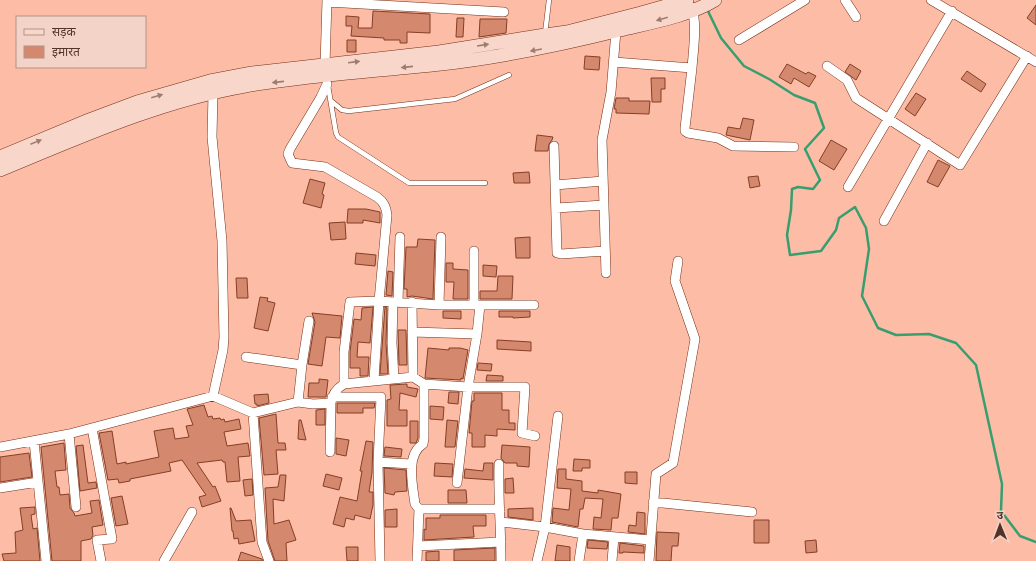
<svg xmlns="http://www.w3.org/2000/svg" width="1036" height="561" font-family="'Nunito Sans','Noto Sans Devanagari',sans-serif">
  <rect width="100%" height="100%" fill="#fdbca6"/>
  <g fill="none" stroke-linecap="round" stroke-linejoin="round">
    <path stroke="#389e70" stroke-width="2.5" d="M707 9 721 38 744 66 769 79 794 95 815 103 824 128 805 149 820 180 813 189 798 187 792 189 791 210 787 235 790 255 821 251 836 230 839 218 855 207 866 228 869 249 862 296 878 328 896 335 929 334 956 343 976 365 1002 484 1001 511 1020 536 1036 542"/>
  </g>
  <path fill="#d4886d" stroke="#843f26" d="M1036 5V25L1027 18Z
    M373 11 430 14V33L407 32V43H400V40H384V38L351 36 352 26H346V16L359 17 358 28H372Z
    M457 18H464L463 37H456Z
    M480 19H507L506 33 479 37Z
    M347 40H356V52H347Z
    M585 56 600 57 599 70 584 69Z
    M787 64 806 74 808 72 816 76 809 87 794 78 791 84 779 77Z
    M850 64 861 71 856 80 845 72Z
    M967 71 986 84 981 92 961 79Z
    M651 78H665V89H661V102H652Z
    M916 93 926 99 915 116 905 109Z
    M616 98H629V101H650L649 114 616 113V109H614Z
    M743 118 754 120 750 140 726 135 728 127 740 129Z
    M537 135 553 137 552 140 549 144 548 151H535Z
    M831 140 847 149 834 170 819 161Z
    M938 160 950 166 938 187 927 182Z
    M529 172 530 183H514L513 173Z
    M758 176 760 186 750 188 748 177Z
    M310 179 325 183 322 194 324 195 321 208 303 203Z
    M348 209H366L380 212V223L363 220V223H347Z
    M345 222 346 239 331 240 329 223Z
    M530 237V258H516L515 238Z
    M418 239 435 240 433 299 412 296 407 297V289H404L406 247H417Z
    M356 253 376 255 375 266 355 264Z
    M446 263H453V269L468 270V299H453L454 282H446Z
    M483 265 497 266 496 277 483 276Z
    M388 271 393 272 392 296 386 295Z
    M498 276H513L512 299H480V291H497Z
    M236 278H247L248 298H237Z
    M260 297 268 298 267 301 275 303 268 331 254 328Z
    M373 307 370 343 358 342 357 357H369L368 376H360V368H350V352L354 319 361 320 362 308Z
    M385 307 387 308 386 343 388 374H380Z
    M443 311H461V319L443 318Z
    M499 311H530V317L513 318V317H499Z
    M312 313 342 316 340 338 326 337 322 366 308 364 315 322Z
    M398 330H406L407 365H399Z
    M497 340 531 342V351L497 349Z
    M428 348 449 350V348H460L468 350 463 379 461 378V380L425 378Z
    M478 363 492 364 491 371 477 370Z
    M487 375 503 376V381H486Z
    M319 379 328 380 326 397H308L309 383H319Z
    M407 384V387L418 389 416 397 400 393 399 410H407V426H387V400L391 399 390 385Z
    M449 392H459L458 404 448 403Z
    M474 393H502V410H509V423H515V430L497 429V436L485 435V447H472V433H469L472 401H474Z
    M268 394 269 403 257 406V404H255L254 395Z
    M337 403H375L374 408H363V413H337Z
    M204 405 208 417 212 416 213 419 220 418 221 420 224 419 225 422 239 419 241 429 224 432 227 446 248 443 250 456 238 457 240 481 227 482 225 462H223L222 460 197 463 213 487 215 486 221 501 202 507 199 497 206 495 182 460 169 463 171 471 130 479V481L119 483 118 479 108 480 99 433 112 431 117 464 126 462V464L159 457 154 431 173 428 175 439 189 437 186 426 193 425 187 409Z
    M430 406 444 407 443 420 430 419Z
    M325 409V425H316V410Z
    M276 414 278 443H285L286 450H276L278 474 264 475 259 418Z
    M299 420H301L306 440 298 439Z
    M447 420 458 421 455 447H445Z
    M410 421H418V438L416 443H410Z
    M336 438 349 440 346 456 336 454Z
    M366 441 373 442 372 473 369 492H373V505L370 519 355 515 354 520 346 518 344 527 333 524 340 497 357 501 362 471H360Z
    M64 443 66 470 55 471 57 487H59L60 495 69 494 70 508 74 513 75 516 92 513 90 501 99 500 103 525 92 527 93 535 91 539 81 541V561H52L41 447Z
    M83 445 88 483 96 482 97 488 80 491 76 446Z
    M502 445 530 447 529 467 517 466V463H505L501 458Z
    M385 447 402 449 401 457 384 456Z
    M29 453 32 477 0 482V457Z
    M574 459 590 460V468H582V471H573Z
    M435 463 453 464 452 477 434 476Z
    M484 463H493V480L464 478 465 469 483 471Z
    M384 468 406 470 407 491 395 492 394 495 385 493Z
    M558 469H566V479L582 481V491L598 493V490L621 494 618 518H612L611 530 593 529 594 517 601 518 603 499 585 498 583 509H580L578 527 552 522 553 508 569 510 571 489 557 488Z
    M625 472H637V484L625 483Z
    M326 474 342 478 339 490 323 486Z
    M280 475H286L284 501 273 499 274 524 289 520 296 540 286 543 287 561H275L268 541 265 488 278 487Z
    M513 478 514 493H505V479Z
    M252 479 253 495 245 496 243 480Z
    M448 490H466L467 503H448Z
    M122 496 128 524 116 526 111 498Z
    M35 507V514L31 515 33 529 37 528 40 561H4L2 554 16 553 15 532 23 530 20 508Z
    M230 508H231L236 521 251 520 255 541 239 544 238 538 234 539 233 531H232Z
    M533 508V520L508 517V509Z
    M397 509V527H385V510Z
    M637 512 645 513V534L628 532 629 525 636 526Z
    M440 515H486V526H473L474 537 424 540V529L426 530V518H440Z
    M754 520H769V543H754Z
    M657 532 679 533 678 546H672L671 561H656Z
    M588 540 608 542 607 549 587 548Z
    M816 540 817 552 806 553 805 541Z
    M620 543 644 546V553L623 552V553H619Z
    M557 545 570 547V561H555Z
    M346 547H358V561H347Z
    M495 548V561H454V550Z
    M439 551V561H426V552Z
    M241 552 262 559 263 561H238Z"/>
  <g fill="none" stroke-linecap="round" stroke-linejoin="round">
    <defs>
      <path id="service" d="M545 34 549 0
        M328 86 336 133 338 137 409 183H485
        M331 101 342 110 349 111 455 99 509 75"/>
      <path id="minor" d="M845 0 856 17
        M931 0 1036 62
        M327 2 504 12
        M691 7C698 20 693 53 692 68
        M739 40 805 0
        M614 62 692 68 685 128V131L688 133 718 138 733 146 794 147
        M325 65 327 0
        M827 66 847 80 856 98 960 165 1027 56
        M327 84 321 97 290 149 288 154 292 163 325 167 377 197C384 202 386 207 387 215L379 301 374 380
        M554 146 557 253 561 254 605 251
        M555 185 603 181
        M848 187 952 11
        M556 208 604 205
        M884 221 927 143
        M606 273 602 140 611 92 616 31
        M393 302 392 343 394 378
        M398 302 400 237
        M412 302 413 377
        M439 305 441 237
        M474 305V251
        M412 332 477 334 480 305
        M246 357 302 365
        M344 384V352L350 302 379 301 439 305H534
        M213 396 223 350 224 337 222 241 212 137 213 93
        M332 397H381L378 462 411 464
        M298 402 302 365 309 321
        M253 413 262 542 269 561
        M92 428 112 539 97 540 101 561
        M69 434 76 507
        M34 441 46 561
        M0 447 69 434 213 396 253 413 298 402 313 404 331 403C332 394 336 389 344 384L413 377 424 384 468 387H525L522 433 535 436
        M330 452 331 403
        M378 462 380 561
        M499 464C498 497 501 529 501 561
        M457 483 468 387 477 334
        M0 488 38 482
        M653 502 752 512
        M419 509H500
        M501 522 545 527 583 534 650 540
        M418 546 501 542
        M164 561 192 512
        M417 561 419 509 415 504C413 487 405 455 423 444L424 438V384
        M537 561 545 527 558 416
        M579 561 583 534
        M612 561 614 537
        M649 561 656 474 673 463 695 339 675 281 678 261"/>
      <path id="secondary" d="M0 157 89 120 137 102 210 81 252 73 439 52 545 35 567 32 641 13 687 0
        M0 170C80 137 160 101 245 86 310 75 376 71 441 64 502 57 560 45 620 30 649 23 689 16 715 0"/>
    </defs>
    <use href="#service" stroke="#743118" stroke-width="5.5"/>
    <use href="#minor" stroke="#743118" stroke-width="10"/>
    <use href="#secondary" stroke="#743118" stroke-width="14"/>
    <use href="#service" stroke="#fff" stroke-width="4.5"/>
    <use href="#minor" stroke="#fff" stroke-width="9"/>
    <use href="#secondary" stroke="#f9d6ca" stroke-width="13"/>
  </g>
  <defs><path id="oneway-solid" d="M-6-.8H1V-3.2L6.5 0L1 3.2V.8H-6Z"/></defs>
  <g fill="#9e7c70">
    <use href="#oneway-solid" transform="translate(662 19) rotate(164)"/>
    <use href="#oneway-solid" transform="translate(483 45) rotate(-9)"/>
    <use href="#oneway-solid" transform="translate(536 50) rotate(170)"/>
    <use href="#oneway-solid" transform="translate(354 62) rotate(-7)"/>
    <use href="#oneway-solid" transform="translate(407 67) rotate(174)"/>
    <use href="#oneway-solid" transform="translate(278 82) rotate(174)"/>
    <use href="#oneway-solid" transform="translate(157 96) rotate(-16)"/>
    <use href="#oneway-solid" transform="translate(36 142) rotate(-22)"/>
  </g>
  <rect x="16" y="16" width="130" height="52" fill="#f3d2c7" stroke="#b39287"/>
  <rect x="24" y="29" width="20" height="6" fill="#f9d6ca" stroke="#b39287"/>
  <text x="52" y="36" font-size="12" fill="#533327">सड़क</text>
  <rect x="24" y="46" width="20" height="12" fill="#d4886d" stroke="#b39287"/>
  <text x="52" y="56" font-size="12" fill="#533327">इमारत</text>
  <g transform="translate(1000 525) rotate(359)" stroke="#f3d2c7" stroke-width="3" paint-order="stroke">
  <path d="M0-3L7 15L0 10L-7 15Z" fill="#533327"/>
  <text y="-6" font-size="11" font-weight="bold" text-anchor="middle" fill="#533327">उ</text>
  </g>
</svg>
